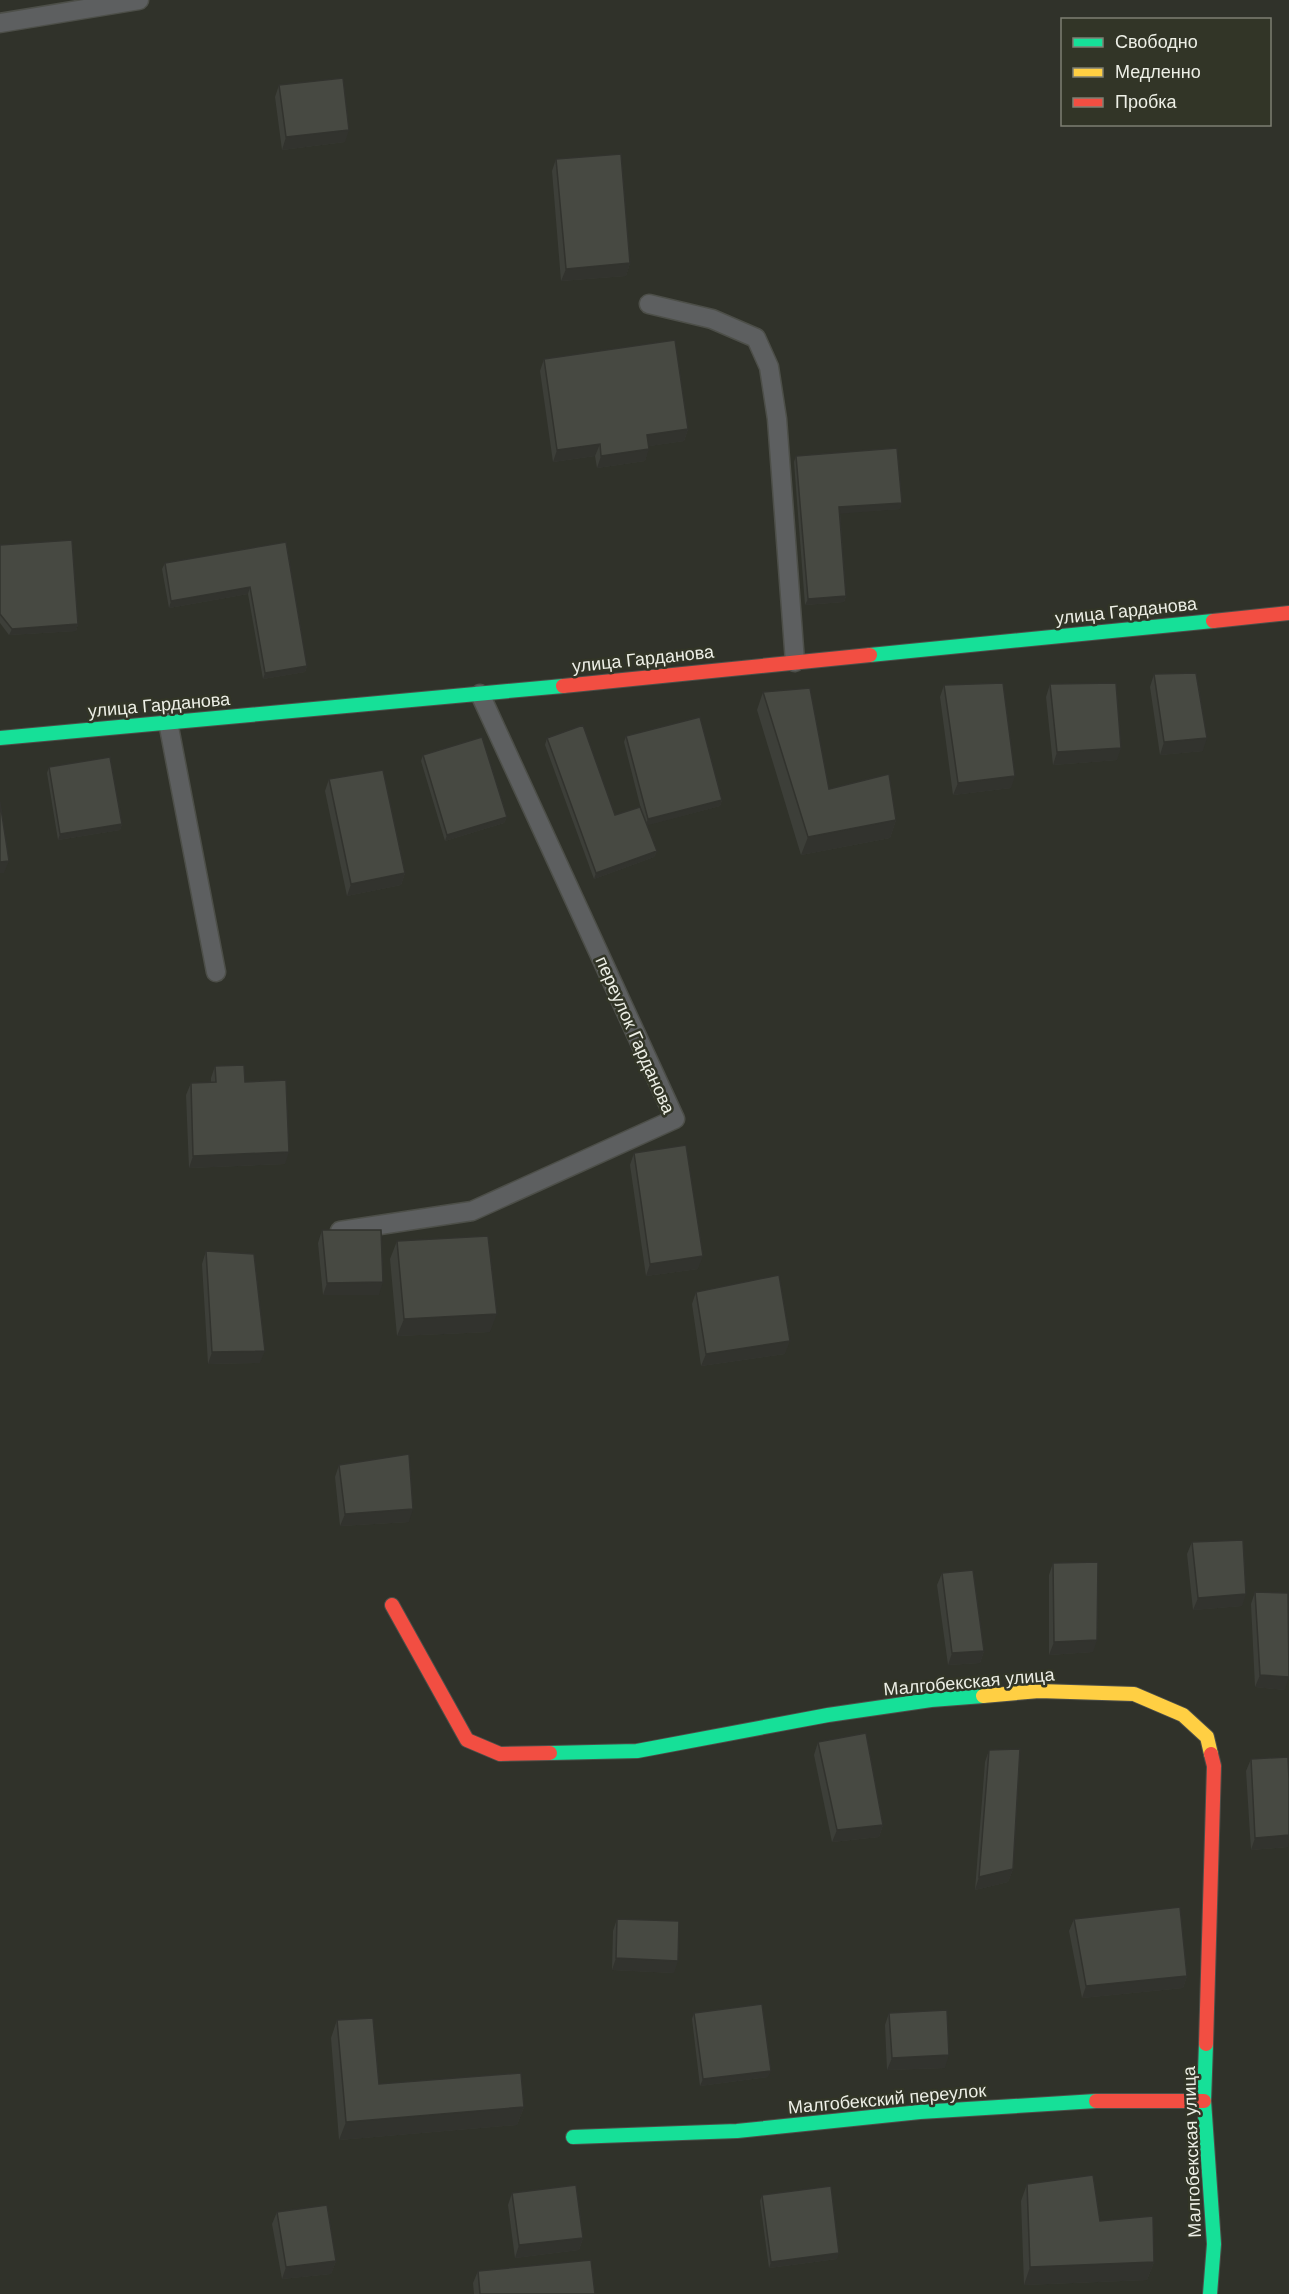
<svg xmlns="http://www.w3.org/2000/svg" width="1289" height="2294" font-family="Helvetica,sans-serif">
  <rect width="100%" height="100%" fill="#30322a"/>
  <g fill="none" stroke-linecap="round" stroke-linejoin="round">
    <defs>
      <path id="lane" d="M0 23 139 0
        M649 304 712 319 756 338 769 367 777 419 795 662
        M168 722 216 972
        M340 1231 472 1211 675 1119 480 694"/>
      <path id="fast" d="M870 655 1213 621
        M0 738 563 686
        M550 1753 637 1751 828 1715 931 1700 983 1696
        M1206 2044 1204 2101 1214 2244 1210 2294
        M573 2137 737 2131 920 2112 1096 2101"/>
      <path id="slow" d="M983 1696 1039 1691 1134 1694 1183 1715 1207 1737 1211 1754"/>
      <path id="jam" d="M1213 621 1289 613
        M563 686 870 655
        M392 1605 467 1740 500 1754 550 1753
        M1206 2044 1214 1766 1211 1754
        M1096 2101H1204"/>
    </defs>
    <use href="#lane" stroke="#4d4f49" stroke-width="21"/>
    <use href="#fast" stroke="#4d4f49" stroke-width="16"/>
    <use href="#slow" stroke="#4d4f49" stroke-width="16"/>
    <use href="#jam" stroke="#4d4f49" stroke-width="16"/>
    <use href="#lane" stroke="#5d5f60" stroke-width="18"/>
    <use href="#fast" stroke="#16e098" stroke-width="14"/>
    <use href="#slow" stroke="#ffcf43" stroke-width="14"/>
    <use href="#jam" stroke="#f24e42" stroke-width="14"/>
  </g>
  <path fill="#3d3f39" d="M279 85 345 142 282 150 275 97Z
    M556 159 630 263 626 276 561 281 552 171Z
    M544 359 688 429 684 441 649 446 645 461 597 468 595 456 553 462 540 371Z
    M796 456 900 509 840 513 846 596 844 602 805 605 794 462Z
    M286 542 307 666 305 672 263 679 248 594 169 608 162 569 165 563Z
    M0 545 78 624 76 631 9 635 0 623Z
    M1154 674 1203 751 1160 755 1150 687Z
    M1050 684 1117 760 1053 765 1046 697Z
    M944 685 1011 788 953 795 940 697Z
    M763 692 829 789 896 820 890 838 801 855 757 710Z
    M626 736 722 800 720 806 647 825 657 851 654 857 594 879 545 745 547 738 615 815 642 813 624 742Z
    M423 755 507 817 504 823 445 841 421 761Z
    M49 767 122 824 120 830 58 840 47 773Z
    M329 779 405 873 401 885 347 896 325 791Z
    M215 1066 245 1082 285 1164 189 1168 186 1095 191 1083 211 1082V1078Z
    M634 1153 698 1269 646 1276 630 1165Z
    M322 1230 379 1295H323L318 1243Z
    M397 1241 490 1332 397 1336 390 1259Z
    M206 1251 260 1363 208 1364 202 1264Z
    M696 1292 785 1354 701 1366 692 1304Z
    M339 1465 409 1522 340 1526 335 1477Z
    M1192 1542 1242 1606 1193 1610 1187 1554Z
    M1053 1563 1093 1652 1049 1655V1575Z
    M942 1573 984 1651 980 1663 948 1665 937 1585Z
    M1255 1592 1285 1690 1255 1687 1251 1604Z
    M818 1742 883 1825 879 1837 832 1842 814 1755Z
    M989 1750 1013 1869 1008 1882 975 1890 985 1762Z
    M1251 1759 1288 1847 1251 1850 1246 1771Z
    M617 1919 674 1973 612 1970 613 1931Z
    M1074 1919 1187 1976 1183 1988 1082 1998 1069 1931Z
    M694 2013 768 2077 700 2086 692 2019Z
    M889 2013 945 2068 887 2070 885 2025Z
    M337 2020 379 2084 524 2107 517 2125 339 2140 331 2038Z
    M1027 2184 1100 2221 1154 2262 1147 2280 1024 2285 1021 2201Z
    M512 2193 583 2238 579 2250 515 2258 508 2205Z
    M762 2195 837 2259 769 2268 760 2201Z
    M277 2212 336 2261 331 2274 282 2279 272 2224Z
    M478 2271 595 2294H474L473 2283Z"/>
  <path fill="#32332e" d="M349 130 345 142 282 150 286 137Z
    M630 263 626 276 561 281 566 269Z
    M688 429 684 441 643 447 647 435Z
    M600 444 595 456 553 462 557 450Z
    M649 449 645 461 597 468 601 456Z
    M902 503 900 509 837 514 839 507Z
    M250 587 248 594 169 608 171 601Z
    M846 596 844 602 805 605 808 599Z
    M78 624 76 631 9 635 12 629Z
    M307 666 305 672 263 679 265 673Z
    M1207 738 1203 751 1160 755 1164 742Z
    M1121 748 1117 760 1053 765 1057 752Z
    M1015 776 1011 788 953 795 958 783Z
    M722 800 720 806 645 826 648 819Z
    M507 817 504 823 445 841 447 835Z
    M896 820 890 838 801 855 808 837Z
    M122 824 120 830 58 840 60 834Z
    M657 851 654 857 594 879 596 873Z
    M9 861 4 873H0V862Z
    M405 873 401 885 347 896 351 884Z
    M289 1152 285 1164 189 1168 193 1156Z
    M703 1256 698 1269 646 1276 650 1264Z
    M383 1282 379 1295H323L327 1283Z
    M497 1314 490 1332 397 1336 404 1319Z
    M790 1341 785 1354 701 1366 706 1354Z
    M265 1351 260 1363 208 1364 212 1352Z
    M413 1509 409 1522 340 1526 345 1514Z
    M1246 1594 1242 1606 1193 1610 1198 1598Z
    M1097 1640 1093 1652 1049 1655 1054 1642Z
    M984 1651 980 1663 948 1665 952 1653Z
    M1260 1675 1289 1677 1285 1690 1255 1687Z
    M883 1825 879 1837 832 1842 837 1830Z
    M1289 1835 1288 1847 1251 1850 1255 1838Z
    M1013 1869 1008 1882 975 1890 979 1877Z
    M616 1958 678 1961 674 1973 612 1970Z
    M1187 1976 1183 1988 1082 1998 1086 1986Z
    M949 2055 945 2068 887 2070 892 2058Z
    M771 2071 768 2077 700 2086 703 2079Z
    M524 2107 517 2125 339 2140 346 2122Z
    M583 2238 579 2250 515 2258 519 2245Z
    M839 2253 837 2259 769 2268 771 2262Z
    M336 2261 331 2274 282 2279 286 2267Z
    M1154 2262 1147 2280 1024 2285 1030 2267Z"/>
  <path fill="#474942" stroke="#32332e" stroke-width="1.5" d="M343 78 349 130 286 137 279 85Z
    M621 154 630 263 566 269 556 159Z
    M675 340 688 429 647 435 649 449 601 456 600 444 557 450 544 359Z
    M897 448 902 503 839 507 846 596 808 599 796 456Z
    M72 540 78 624 12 629 0 614V545Z
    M286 542 307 666 265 673 250 587 171 601 165 563Z
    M1196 673 1207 738 1164 742 1154 674Z
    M1003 683 1015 776 958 783 944 685Z
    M1116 683 1121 748 1057 752 1050 684Z
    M810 688 829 789 889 774 896 820 808 837 763 692Z
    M700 717 722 800 648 819 626 736Z
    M583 725 615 815 640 807 657 851 596 873 547 738Z
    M482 737 507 817 447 835 423 755Z
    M110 757 122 824 60 834 49 767Z
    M383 770 405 873 351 884 329 779Z
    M0 802 9 861 0 862Z
    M244 1065 245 1082 286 1080 289 1152 193 1156 191 1083 216 1082 215 1066Z
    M686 1145 703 1256 650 1264 634 1153Z
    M322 1230H381L383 1282 327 1283Z
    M488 1236 497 1314 404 1319 397 1241Z
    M206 1251 254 1254 265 1351 212 1352Z
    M779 1275 790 1341 706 1354 696 1292Z
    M409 1454 413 1509 345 1514 339 1465Z
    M1243 1540 1246 1594 1198 1598 1192 1542Z
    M1098 1562 1097 1640 1054 1642 1053 1563Z
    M973 1570 984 1651 952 1653 942 1573Z
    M1255 1592 1288 1593 1289 1677 1260 1675Z
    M866 1733 883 1825 837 1830 818 1742Z
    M1020 1749 1013 1869 979 1877 989 1750Z
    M1288 1757 1289 1779V1835L1255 1838 1251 1759Z
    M1180 1907 1187 1976 1086 1986 1074 1919Z
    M617 1919 679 1921 678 1961 616 1958Z
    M762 2004 771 2071 703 2079 694 2013Z
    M947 2010 949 2055 892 2058 889 2013Z
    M373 2018 379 2084 521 2073 524 2107 346 2122 337 2020Z
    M1093 2175 1100 2221 1153 2216 1154 2262 1030 2267 1027 2184Z
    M576 2185 583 2238 519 2245 512 2193Z
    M831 2186 839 2253 771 2262 762 2195Z
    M327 2205 336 2261 286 2267 277 2212Z
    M591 2260 595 2294H480L478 2271Z"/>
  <g text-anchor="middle" stroke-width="5" stroke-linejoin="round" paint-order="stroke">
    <g font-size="18" fill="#edefe6" stroke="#323527">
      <text transform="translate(1126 611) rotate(-6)" y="6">улица Гарданова</text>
      <text transform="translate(643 659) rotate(-6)" y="6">улица Гарданова</text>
      <text transform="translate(159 705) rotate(-5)" y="6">улица Гарданова</text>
      <text transform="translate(635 1035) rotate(66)" y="6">переулок Гарданова</text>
      <text transform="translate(969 1682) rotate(-5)" y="6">Малгобекская улица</text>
      <text transform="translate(887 2099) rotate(-5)" y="6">Малгобекский переулок</text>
      <text transform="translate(1192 2152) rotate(-92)" y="6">Малгобекская улица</text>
    </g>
  </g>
  <rect x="1061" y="18" width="210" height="108" fill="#323527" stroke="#7d7f73" stroke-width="1.5"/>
  <rect x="1073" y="38" width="30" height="9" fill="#16e098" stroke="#7d7f73" stroke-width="1.5"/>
  <text x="1115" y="48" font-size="18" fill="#edefe6">Свободно</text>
  <rect x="1073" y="68" width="30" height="9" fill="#ffcf43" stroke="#7d7f73" stroke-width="1.5"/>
  <text x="1115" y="78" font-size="18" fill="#edefe6">Медленно</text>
  <rect x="1073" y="98" width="30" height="9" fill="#f24e42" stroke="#7d7f73" stroke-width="1.5"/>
  <text x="1115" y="108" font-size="18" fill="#edefe6">Пробка</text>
</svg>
